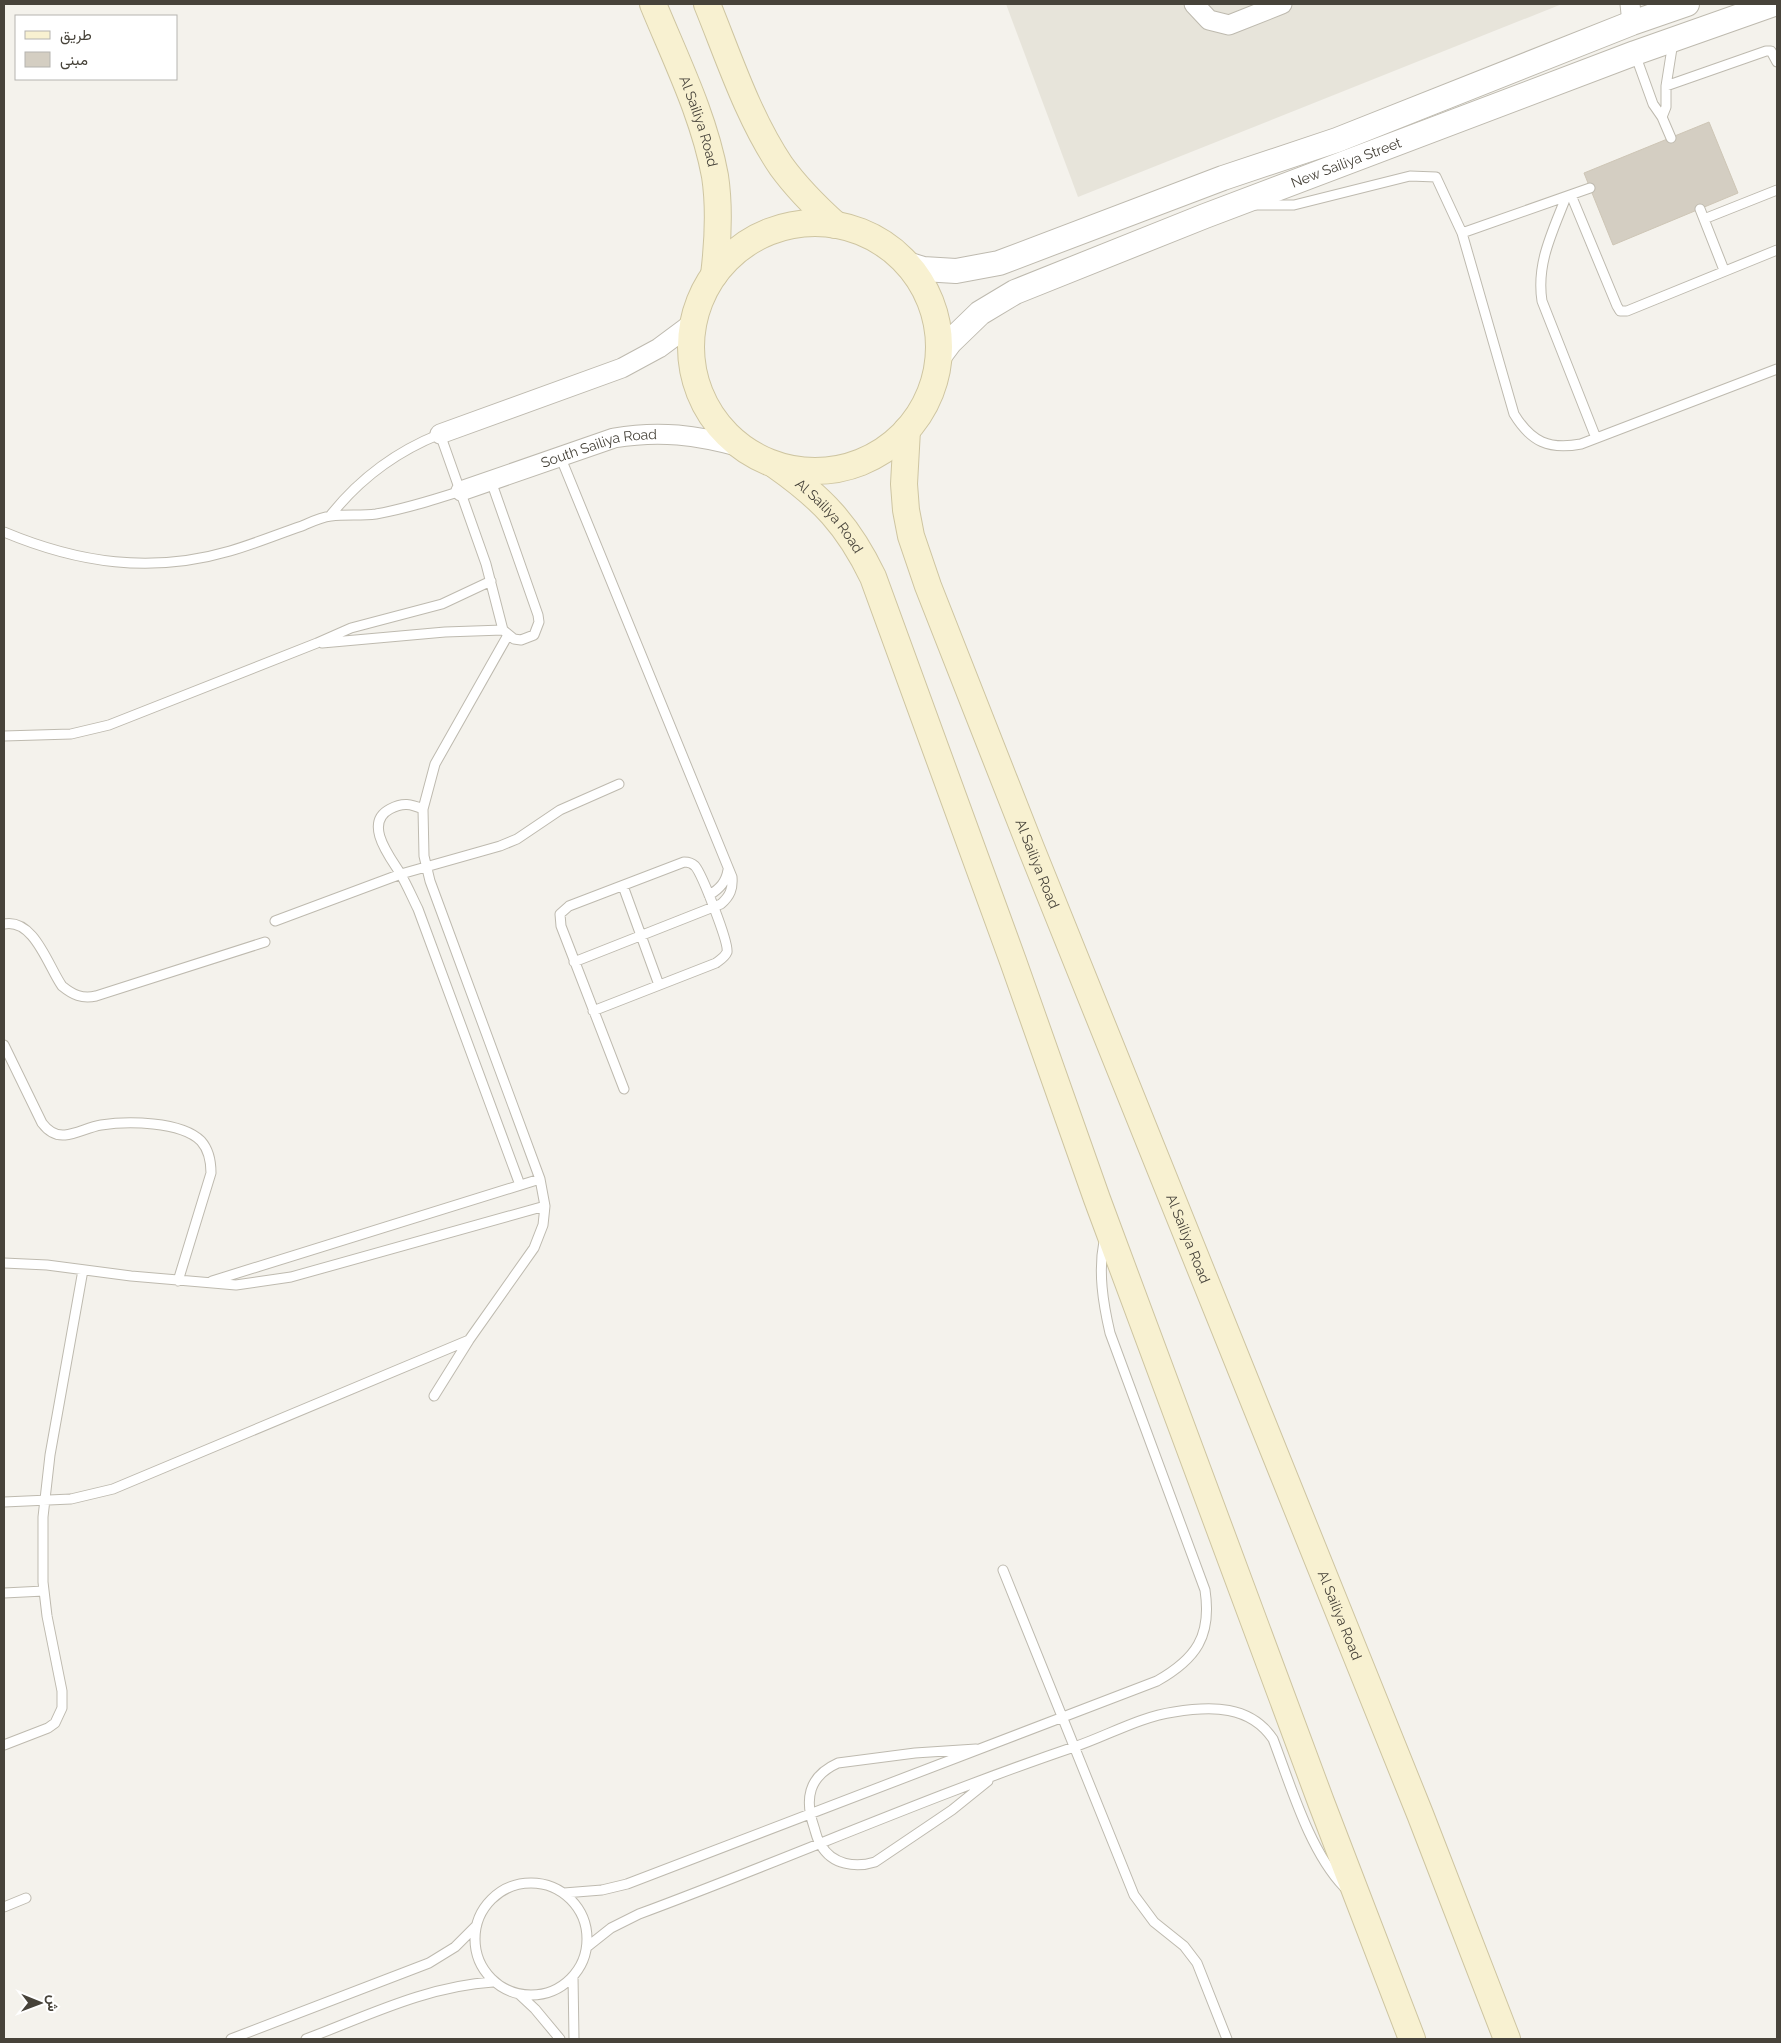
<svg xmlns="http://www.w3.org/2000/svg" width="1781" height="2043" font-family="Raleway,Vazirmatn,sans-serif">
  <rect width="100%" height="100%" fill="#f4f2ec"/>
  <path fill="#e7e4da" d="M1006 4H1562L1078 197Z"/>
  <path fill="#d4cec2" stroke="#cec6b6" d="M1709 122 1738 193 1613 245 1584 173Z"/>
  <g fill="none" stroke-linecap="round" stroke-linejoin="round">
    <defs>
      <path id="service" d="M1635 54 1653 104 1662 117 1671 138
        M1666 86 1766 51H1771L1777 62
        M1662 117 1666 107V86L1673 42
        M1571 195 1617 306 1620 311H1627L1777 250
        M1566 197C1553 231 1536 263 1542 301L1596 438
        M1256 205H1294L1410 176 1436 177 1462 233 1514 414C1531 442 1549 450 1581 444L1777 369
        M1700 209 1724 270
        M1704 219 1777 190
        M1462 233 1590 188
        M560 456 732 877C733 889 730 896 721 904L574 962
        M330 516C360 478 395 452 440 434L486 564 503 630 514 639 521 640 534 635 539 622 538 615 491 481
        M4 532C78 563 151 574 230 551 254 544 278 534 302 526 311 522 321 517 331 516 346 514 361 516 376 514 405 509 433 500 461 491
        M322 643 445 632 503 630
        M4 736 71 734 109 725 317 643 351 628 442 604 491 581
        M423 809C411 804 403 802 390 809 363 823 390 857 400 873 407 885 412 897 418 909L520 1185
        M623 886 659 985
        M709 895C720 889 726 882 728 870
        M275 921 401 874 500 846 517 839 560 810 619 784
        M4 924C34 918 48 966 62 986 73 995 82 999 96 996L265 942
        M593 1011 716 963C720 960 725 957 727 952 729 943 702 874 695 866 692 863 689 862 684 862L569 906 560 914 561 926 624 1089
        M4 1045 42 1123C48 1131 55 1136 65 1135 76 1134 89 1127 101 1125 127 1121 181 1121 201 1141 209 1150 211 1161 211 1173L178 1281
        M4 1263 47 1265 131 1276 236 1285 291 1277 545 1206
        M212 1281 540 1179
        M434 1396 469 1340 534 1248 543 1225 545 1206 540 1179 430 881 424 856 423 809 435 764 508 635
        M4 1502 71 1499 113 1489 469 1340
        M1003 1570 1134 1895 1154 1922 1184 1946 1197 1963 1227 2039
        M4 1593 44 1591
        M4 1745 48 1728 55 1723 62 1708V1691L47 1616 43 1582V1517L50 1455 83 1270
        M976 1749 915 1753 838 1763C809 1776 804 1798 814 1827 816 1833 817 1840 821 1845 832 1865 856 1868 875 1862L952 1810 988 1781
        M475 1939a56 56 0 1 1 112 0a56 56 0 1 1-112 0Z
        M564 1893 602 1890 627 1884 1157 1681C1196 1659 1212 1636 1205 1590L1110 1333C1103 1303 1098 1272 1104 1241
        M4 1907 26 1898
        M587 1947 611 1928 639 1914C785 1860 927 1797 1074 1747 1107 1736 1139 1717 1174 1712 1211 1706 1250 1705 1273 1739 1291 1786 1309 1850 1344 1887
        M573 1976 574 2039
        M520 1995 535 2009 560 2039
        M231 2039 429 1963 455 1947 476 1926
        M306 2039C367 2016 427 1986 493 1982"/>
      <g id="minor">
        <path d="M1194 4 1209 20 1229 25 1282 4"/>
        <path d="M1630 4 1632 23"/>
        <path d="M440 434 622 368 659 348 694 322"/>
        <path id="s1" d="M461 491 614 438C660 430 696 435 741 447"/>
      </g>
      <g id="tertiary">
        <path d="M907 264 923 269 956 271 999 263 1223 178 1337 140 1632 23 1687 4"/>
        <path id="s2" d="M938 358 950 342 980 313 1015 292 1205 216 1635 53 1774 4"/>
      </g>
      <g id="secondary">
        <path id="s3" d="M653 4C676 60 704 116 715 176 720 209 718 242 714 275"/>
        <path d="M707 4C729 58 748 117 781 166 797 188 816 207 836 225"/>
        <circle cx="815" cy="347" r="124"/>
        <path id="s4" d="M907 430 904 484 906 510 911 536 928 586 1031 848 1420 1814 1507 2039"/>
        <path id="s5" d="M775 465C822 498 848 525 873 577L1013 961 1097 1199 1321 1802 1412 2039"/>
      </g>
    </defs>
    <use href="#service" stroke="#bebaaf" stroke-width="11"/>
    <use href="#minor" stroke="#bebaaf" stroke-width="21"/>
    <use href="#tertiary" stroke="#bebaaf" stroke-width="26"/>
    <use href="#secondary" stroke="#cec5a1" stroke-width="28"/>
    <use href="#service" stroke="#fff" stroke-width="9"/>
    <use href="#minor" stroke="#fff" stroke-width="19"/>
    <use href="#tertiary" stroke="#fff" stroke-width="24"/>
    <use href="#secondary" stroke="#f8f1d1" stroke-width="26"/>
  </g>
  <g text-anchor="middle" stroke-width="4" stroke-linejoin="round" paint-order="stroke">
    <g font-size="14" fill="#47433a" stroke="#fff">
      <text dy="5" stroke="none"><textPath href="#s3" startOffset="126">Al Sailiya Road</textPath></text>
      <text dy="5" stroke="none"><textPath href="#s2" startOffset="458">New Sailiya Street</textPath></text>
      <text dy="5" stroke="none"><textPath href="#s1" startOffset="145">South Sailiya Road</textPath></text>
      <text dy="5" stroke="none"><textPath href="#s5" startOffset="75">Al Sailiya Road</textPath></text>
      <text dy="5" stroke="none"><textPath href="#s4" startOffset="458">Al Sailiya Road</textPath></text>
      <text dy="5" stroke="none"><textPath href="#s4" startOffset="862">Al Sailiya Road</textPath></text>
      <text dy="5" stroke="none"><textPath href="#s4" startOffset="1268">Al Sailiya Road</textPath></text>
    </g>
  </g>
  <rect width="1781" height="2043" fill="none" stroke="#47433a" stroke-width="10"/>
  <rect x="15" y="15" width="162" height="65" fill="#ffffff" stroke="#b5b4b0"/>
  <rect x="25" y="31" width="25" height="8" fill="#f8f1d1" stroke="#b5b4b0"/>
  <text x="60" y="40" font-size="15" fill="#47433a">طريق</text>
  <rect x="25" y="52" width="25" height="15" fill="#d4cec2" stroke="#b5b4b0"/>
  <text x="60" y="65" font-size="15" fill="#47433a">مبنى</text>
  <g transform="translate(40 2003) rotate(91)" stroke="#ffffff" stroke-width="4" paint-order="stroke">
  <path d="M0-4L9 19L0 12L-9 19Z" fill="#47433a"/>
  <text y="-8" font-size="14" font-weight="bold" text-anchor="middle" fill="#47433a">ش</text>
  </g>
</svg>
